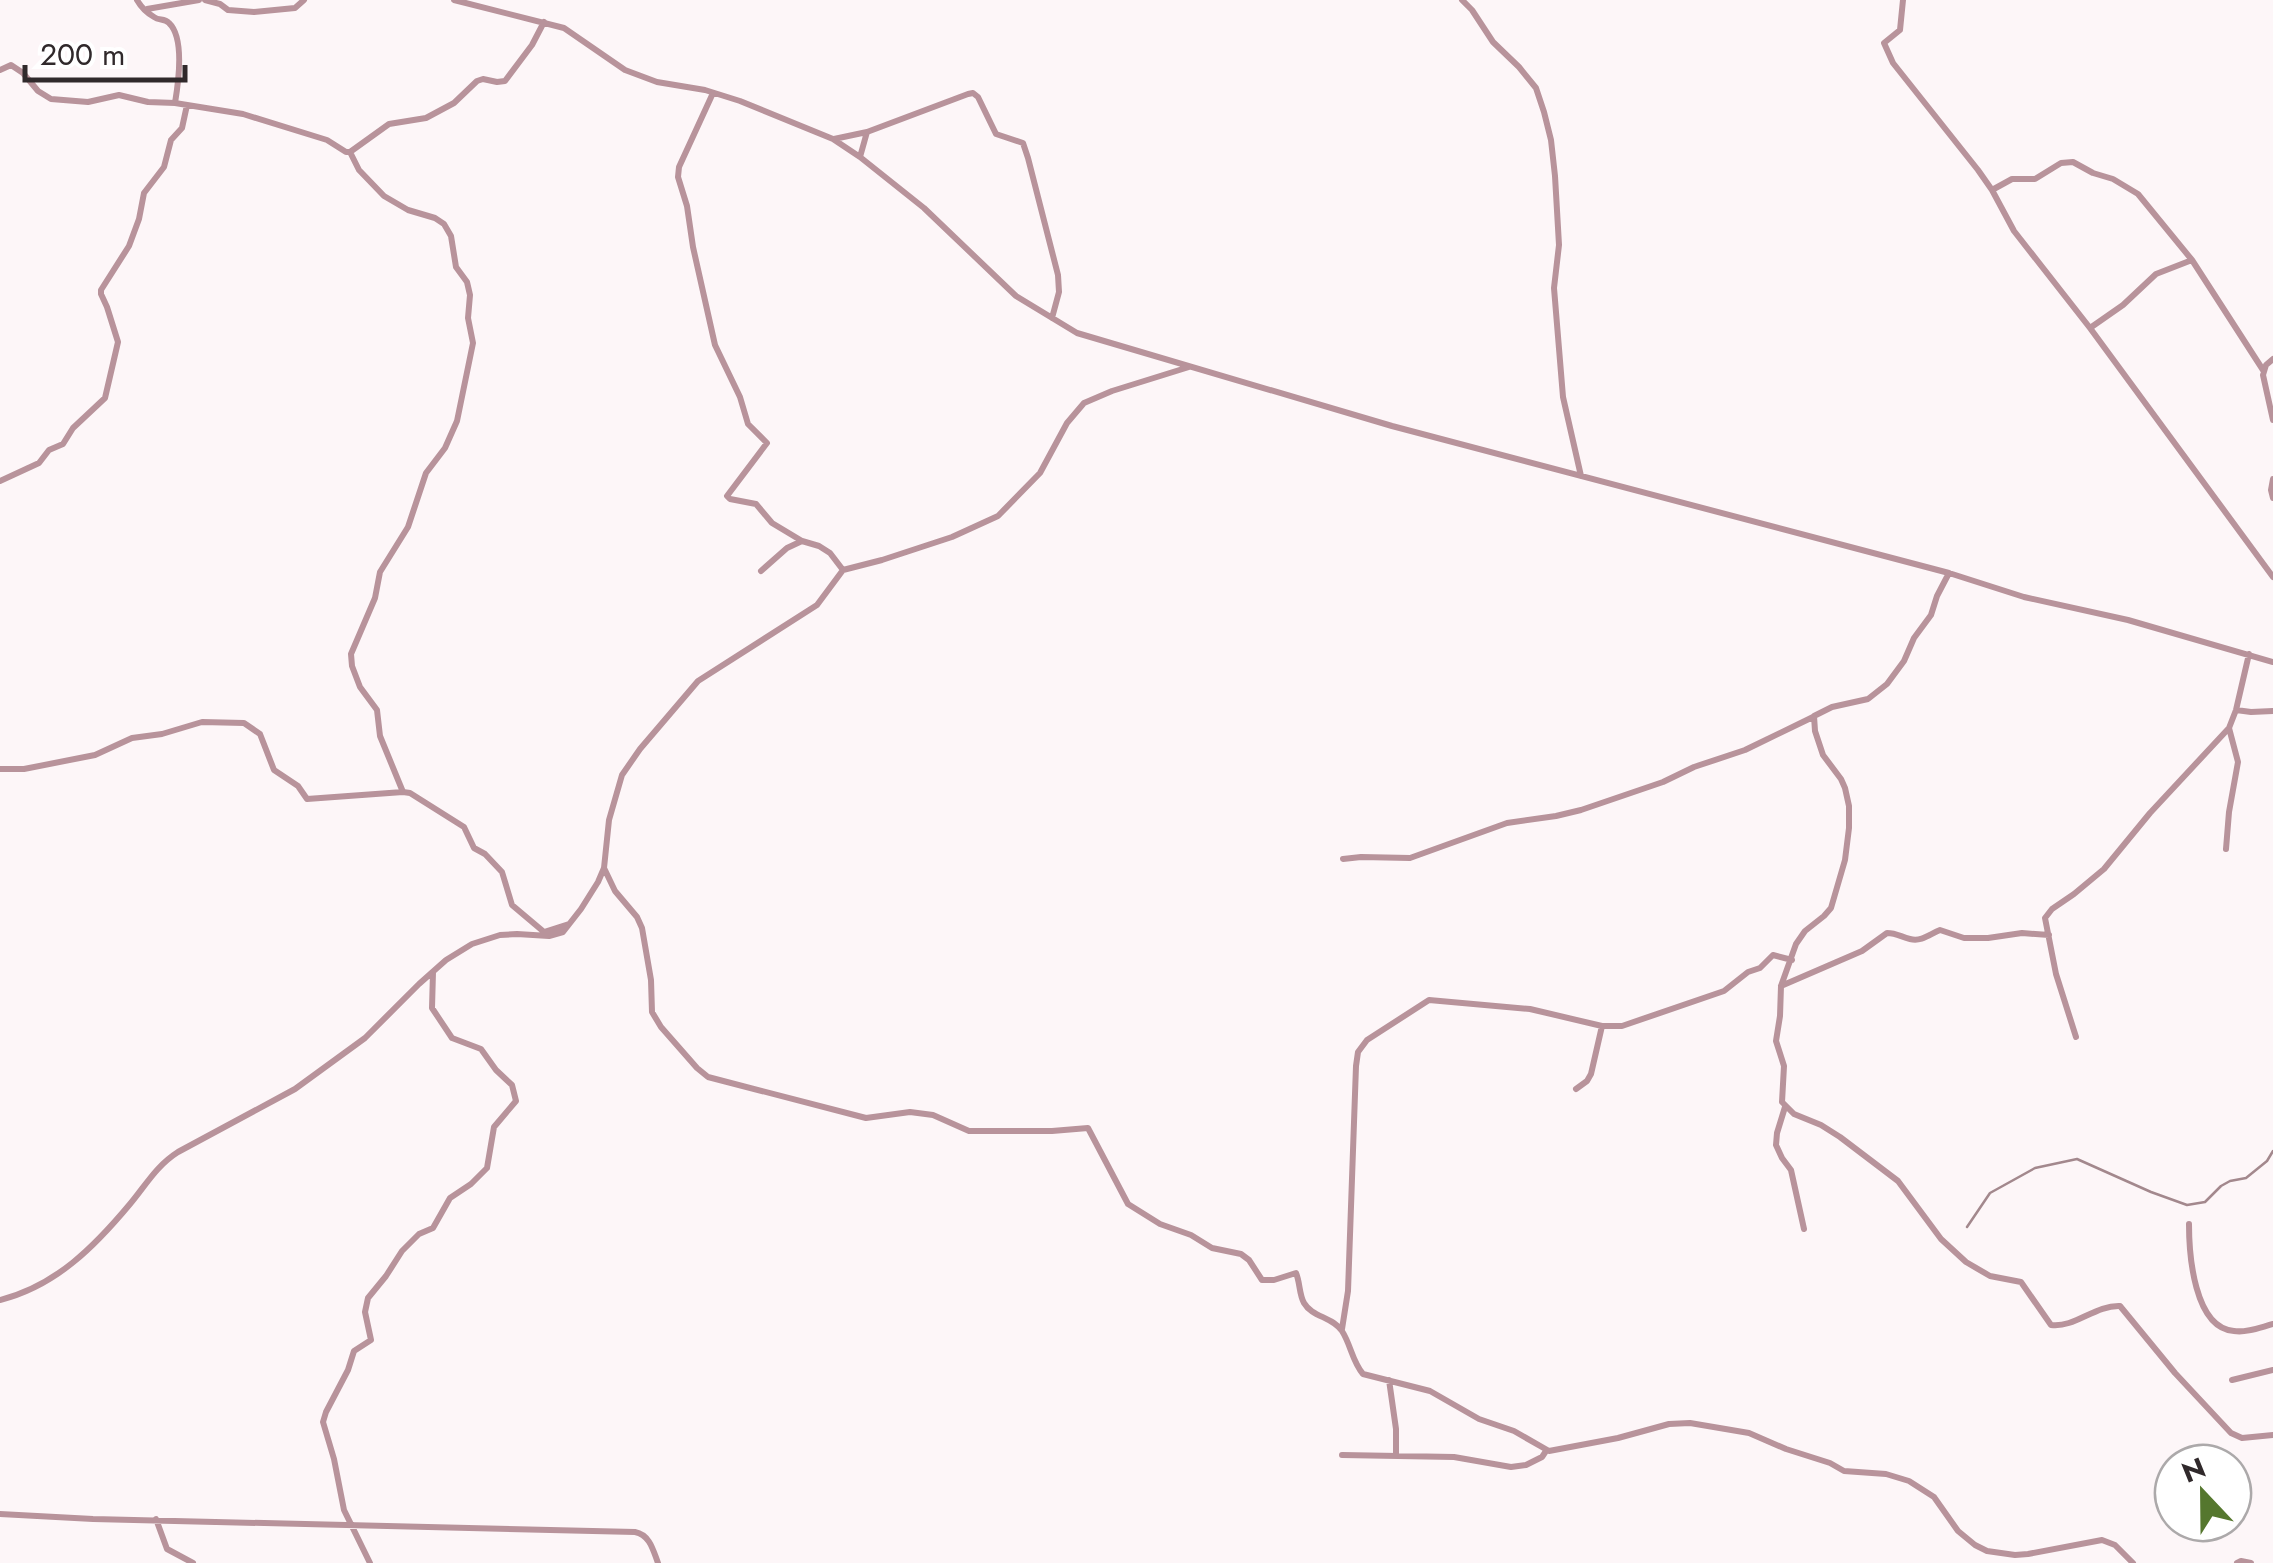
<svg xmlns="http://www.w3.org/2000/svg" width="2273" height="1563" font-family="Jost,sans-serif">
  <rect width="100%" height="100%" fill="#fdf6f8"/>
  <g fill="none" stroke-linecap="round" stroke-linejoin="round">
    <path stroke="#a3888d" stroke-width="2.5" d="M1967 1227 1990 1193 2035 1168 2077 1159 2151 1192 2187 1205 2205 1202 2221 1186 2230 1181 2246 1178 2267 1161 2273 1151"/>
    <path stroke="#b8939b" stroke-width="6" d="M137 0C141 7 147 13 154 17 159 21 164 18 169 23 185 38 178 85 175 103
      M205 0 220 4 228 10 254 12 295 8 304 0
      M454 0 564 28 625 70 657 82 705 90 740 101 833 139 860 157 924 208 1016 296 1077 333 1392 426 1949 573 2024 597 2128 620 2273 662
      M1462 0 1472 10 1493 42 1519 67 1536 88 1544 112 1551 140 1555 176 1559 245 1554 288 1563 397 1581 476
      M1903 0 1900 30 1884 43 1893 63 1978 170 1992 190 2014 231 2090 328 2273 577
      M147 9 199 0
      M0 70 11 65 23 73 38 91 51 99 88 102 119 95 148 102 175 103 243 114 327 140 346 152H350L389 124 426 118 454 103 477 81 483 79 497 82 505 81 532 45 544 22
      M713 93 679 167 678 177 687 206 693 247 715 345 740 397 748 424 767 443 727 496 730 499 756 504 772 523 802 541 819 546 830 553 843 570
      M834 139 867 132 968 94 973 93 978 97 996 134 1023 143 1028 158 1058 275 1059 292 1052 318
      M350 152 359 170 384 196 408 210 435 218 444 224 451 236 456 267 467 282 470 295 468 318 473 343 457 421 445 448 426 473 408 527 380 572 375 598 351 654 352 666 360 687 377 710 380 736 403 792
      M860 157 867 132
      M1992 190 2012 179H2035L2061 163 2073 162 2093 173 2113 179 2138 194 2192 260 2263 370
      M2090 328 2123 305 2156 274 2192 260
      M2273 359 2266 365 2263 375 2273 420
      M2273 479 2271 490 2273 498
      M0 481 39 463 49 450 63 444 73 428 105 398 118 342 107 307 101 294V290L129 246 139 219 144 193 164 167 171 140 182 128 187 105
      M761 571 787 548 802 541
      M1949 573 1937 596 1931 615 1914 638 1904 661 1887 684 1868 699 1832 707 1814 716 1815 731 1823 755 1841 779 1845 788 1849 806V828L1845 860 1831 908 1824 916 1805 931 1796 944 1781 986 1780 1016 1776 1041 1784 1066 1782 1102 1794 1114 1821 1125 1840 1137 1898 1181 1941 1239 1966 1262 1990 1276 2021 1282 2051 1325C2075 1328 2095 1305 2120 1306L2175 1373 2231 1433 2242 1438 2273 1435
      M2236 710 2251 712 2273 711
      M0 769H24L95 755 132 738 162 734 202 722 244 723 260 734 274 770 298 786 307 799 403 792 410 793 464 827 474 848 485 854 502 872 512 905 544 932 569 924
      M2226 849 2229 812 2238 762 2229 728
      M1343 859 1361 857 1410 858 1507 823 1556 816 1581 810 1663 782 1694 767 1745 750 1813 717
      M604 868 615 891 637 917 642 928 651 980 652 1012 661 1027 697 1068 708 1077 866 1118 910 1112 933 1115 969 1131H1052L1088 1128 1128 1204 1160 1224 1191 1235 1212 1248 1241 1254 1249 1260 1262 1280H1274L1296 1273C1300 1282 1299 1294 1304 1303 1312 1317 1333 1317 1342 1331 1351 1345 1352 1361 1363 1374L1430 1391 1479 1419 1514 1431 1549 1451 1618 1438 1669 1424 1690 1423 1749 1433 1786 1449 1830 1463 1844 1471 1886 1474 1909 1481 1934 1497 1958 1531 1975 1545 1987 1551 2015 1555 2028 1554 2102 1540 2115 1545 2133 1563
      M1781 986 1862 951 1887 933C1897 933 1901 937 1910 939 1922 942 1930 934 1940 930L1964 938H1988L2022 933 2049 935
      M2076 1037 2056 974 2045 918 2052 909 2074 894 2104 869 2150 813 2229 728 2236 710 2249 654
      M1576 1089 1587 1081 1591 1074 1602 1026
      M1785 1107 1777 1133 1776 1145 1782 1158 1791 1170 1804 1229
      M2189 1224C2189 1254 2194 1328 2234 1331 2247 1333 2261 1327 2273 1324
      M0 1300C56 1286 95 1246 130 1204 146 1185 156 1166 178 1152L295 1089 365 1038 419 984 446 960 472 944 500 935 517 934 549 936 563 932 581 909 598 882 604 868 609 820 622 775 640 749 698 681 817 605 843 570 882 560 952 537 998 516 1040 473 1067 423 1084 403 1112 391 1189 367
      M1342 1329 1348 1291 1356 1066 1358 1052 1367 1040 1429 1000 1530 1009 1602 1026H1622L1724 991 1748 972 1760 968 1773 955 1792 960
      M1389 1380 1396 1429V1454
      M2232 1380 2273 1370
      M1342 1455 1454 1457 1511 1467 1526 1465 1542 1457 1546 1451
      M0 1514 93 1519 635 1532C650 1535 653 1550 658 1563
      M156 1519 167 1549 193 1563
      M370 1563 344 1510 334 1459 323 1422 326 1412 348 1370 354 1351 371 1340 365 1312 368 1298 386 1276 402 1251 419 1234 433 1228 450 1198 471 1184 487 1168 494 1127 516 1101 512 1085 496 1070 481 1049 452 1038 432 1008 433 972
      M2237 1563 2241 1561 2251 1563"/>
  </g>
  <g transform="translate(2203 1493) rotate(338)"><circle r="48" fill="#ffffff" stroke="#aca9aa" stroke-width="2.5"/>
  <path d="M0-8L18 38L0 25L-18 38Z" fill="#55772e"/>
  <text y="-15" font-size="28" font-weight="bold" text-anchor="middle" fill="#30292b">N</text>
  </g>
  <path d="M25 65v15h160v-15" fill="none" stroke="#30292b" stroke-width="5"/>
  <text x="40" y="65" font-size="30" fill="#30292b" stroke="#ffffff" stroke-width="8" paint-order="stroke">200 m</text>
</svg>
